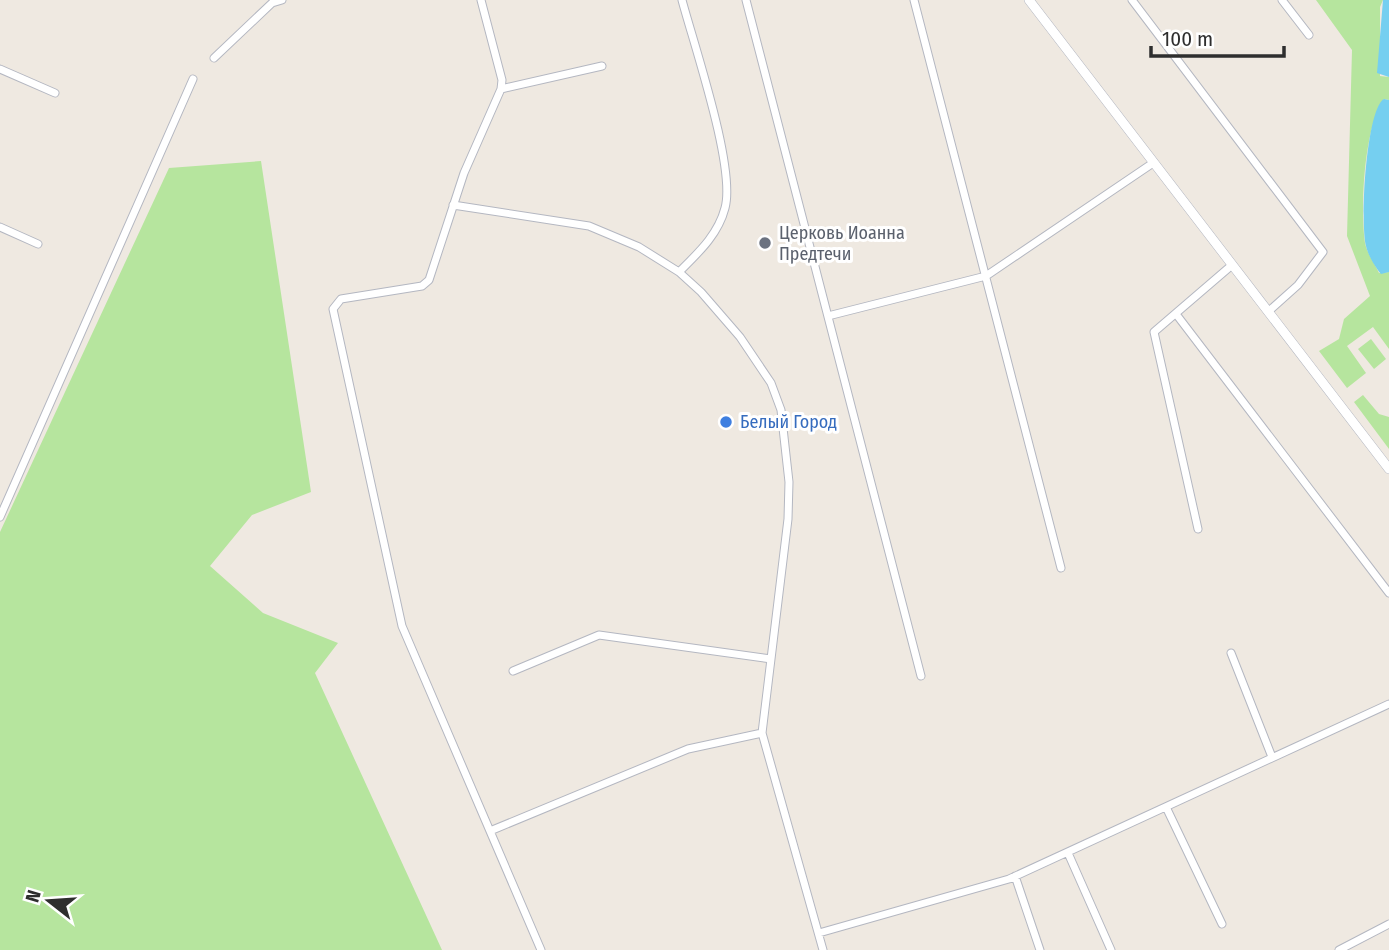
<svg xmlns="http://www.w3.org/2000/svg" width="1389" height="950" font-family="'Fira Sans Condensed',sans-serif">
  <rect width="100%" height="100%" fill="#efe9e1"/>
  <path fill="#b6e59e" d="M1316 0H1383L1380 7V76L1389 77V100L1384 99C1364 127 1360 208 1365 243 1367 253 1375 264 1379 273L1389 272V349L1373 327 1347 346 1366 373 1347 388 1319 351 1339 339 1344 319 1370 296 1347 236 1352 50Z
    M261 161 311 492 252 515 210 566 263 613 338 643 315 673 442 950H0V532L169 168Z
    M1371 339 1386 359 1374 369 1358 349Z
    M1363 395 1379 414 1389 417V449L1354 402Z"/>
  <path fill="#75cff0" d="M1383 0H1389V77L1377 73Z
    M1384 99 1389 100V272L1381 274C1375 267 1368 255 1366 246 1360 224 1366 109 1384 99Z"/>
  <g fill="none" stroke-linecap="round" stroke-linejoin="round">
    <defs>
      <path id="minor" d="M481 0 502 80 501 89 464 173 429 280 422 286 341 299 333 309 402 626 541 950
        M746 0 921 676
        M914 0 1061 568
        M1132 0 1323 252 1298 285 1269 311
        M1282 0 1309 35
        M214 58 272 3 282 0
        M0 69 55 93
        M501 89 602 66
        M453 205 589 226 639 247 679 272 701 292 740 337 771 383 781 410 789 482 788 519 762 733 823 950
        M0 227 38 244
        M679 272C698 253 718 235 725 208 736 168 694 45 682 0
        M1176 314 1389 593
        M828 316 986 276 1153 163
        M0 517 193 79
        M1198 529 1154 332 1232 265
        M1231 653 1272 757
        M513 671 599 635 771 659
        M1166 807 1222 924
        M490 831 688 749 762 733
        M1068 853 1111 950
        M1015 876 1040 950
        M819 933 1009 879 1389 704
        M1339 950 1389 924"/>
      <path id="tertiary" d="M1029 0 1389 469"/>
    </defs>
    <use href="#minor" stroke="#b4b7c1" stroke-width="9"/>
    <use href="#tertiary" stroke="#b4b7c1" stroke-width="10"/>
    <use href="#minor" stroke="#fff" stroke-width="7"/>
    <use href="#tertiary" stroke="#fff" stroke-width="9"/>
  </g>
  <circle fill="#6b7280" stroke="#fff" stroke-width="2.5" cx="765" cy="243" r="7"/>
  <circle fill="#3f7fe0" stroke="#fff" stroke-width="2.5" cx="726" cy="422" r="7"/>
  <g text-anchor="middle" stroke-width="6" stroke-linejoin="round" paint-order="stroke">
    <g font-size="18" fill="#5b616d" stroke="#fff" text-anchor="start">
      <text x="779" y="239">Церковь Иоанна<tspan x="779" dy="21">Предтечи</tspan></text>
    </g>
    <g font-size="18" fill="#366cbe" stroke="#fff" text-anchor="start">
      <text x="740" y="428">Белый Город</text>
    </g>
  </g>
  <g transform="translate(49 901) rotate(287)" stroke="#ffffff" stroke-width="5" paint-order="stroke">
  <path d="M0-5L12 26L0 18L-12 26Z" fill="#2e2e2e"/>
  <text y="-10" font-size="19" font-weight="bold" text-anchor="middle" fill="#2e2e2e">N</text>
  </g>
  <path d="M1151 46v10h133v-10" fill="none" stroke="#2e2e2e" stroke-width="3.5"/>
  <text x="1162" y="46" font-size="21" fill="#2e2e2e" stroke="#ffffff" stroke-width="5" paint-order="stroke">100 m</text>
</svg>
